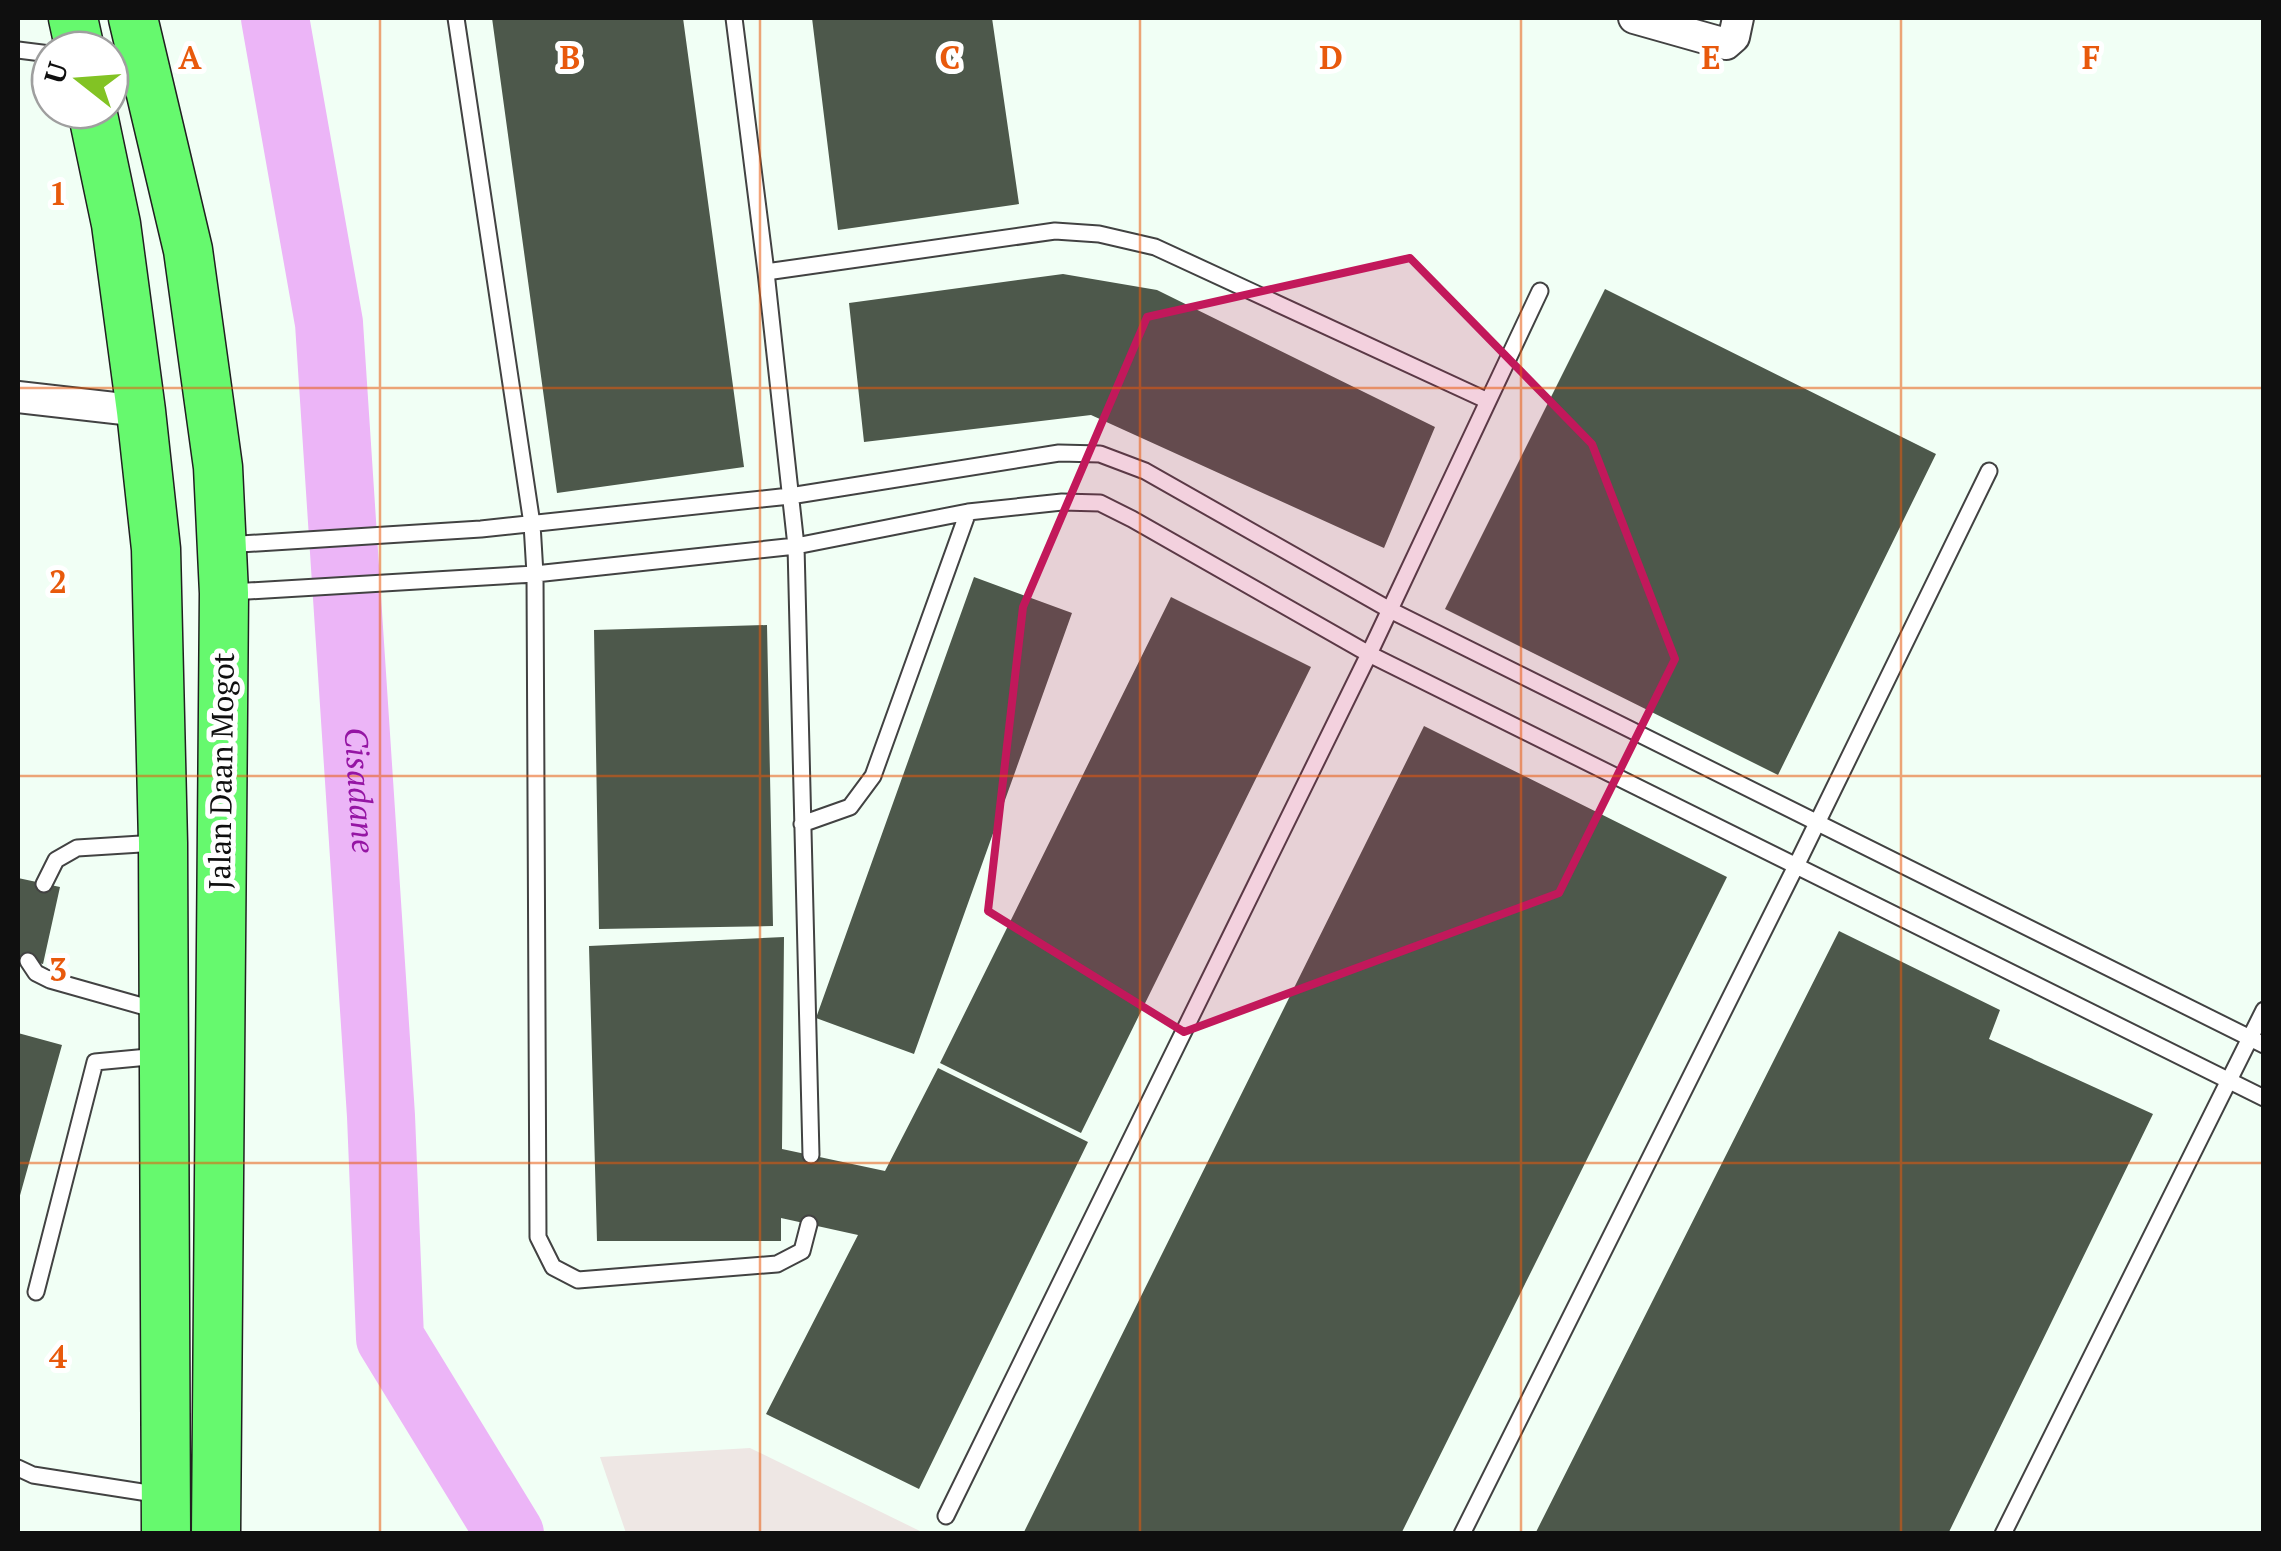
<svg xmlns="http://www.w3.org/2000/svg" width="2281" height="1551" font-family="'PT Serif',serif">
  <rect width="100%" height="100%" fill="#f1fff5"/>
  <path fill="#eee7e4" d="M750 1448 924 1533H626L600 1457Z"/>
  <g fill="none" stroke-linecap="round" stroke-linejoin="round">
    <path stroke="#ecb5f7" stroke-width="68" id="s1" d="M275 18 329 323 381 1116 390 1338 510 1534"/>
  </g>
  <path fill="#4d584b" d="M492 18H683L744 467 557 493Z
    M812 18H992L1019 204 838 230Z
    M1063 274 1157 290 1435 427 1384 548 1091 415 864 442 849 303Z
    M1605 289 1936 454 1778 775 1445 609Z
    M974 577 1072 613 914 1054 816 1018Z
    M1171 597 1311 667 1081 1133 940 1063Z
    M767 625 773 926 599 929 594 630Z
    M1424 726 1727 877 1401 1534H1023Z
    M18 878 60 887 43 964 18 958Z
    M1839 931 2000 1010 1989 1039 2153 1114 1948 1534H1535Z
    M784 937 782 1149 885 1171 938 1068 1088 1142 919 1489 766 1414 858 1235 781 1218V1241H597L589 946Z
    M18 1033 62 1045 19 1199H18Z"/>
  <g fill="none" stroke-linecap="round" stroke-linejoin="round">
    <defs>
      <path id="service" d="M456 18 532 524 535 574 538 1237 553 1267 578 1280 777 1264 802 1251 809 1224
        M734 18 766 272 796 546 811 1155
        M18 50 50 54
        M766 272 1055 231 1099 234 1155 247 1488 401
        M225 545 481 529 790 496 1059 453 1100 454 1145 471 1390 610 2264 1045
        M232 592 535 574 796 546 968 512 1062 502 1100 503 1132 519 1369 654 2264 1098
        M802 824 850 807 873 776 968 512
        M44 884 56 860 77 848 157 843
        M28 961 36 973 50 980 156 1010
        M36 1292 95 1062 159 1056
        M18 1468 33 1475 161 1495
        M946 1516 1369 654 1540 291
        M1462 1534 1796 866 1989 471
        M2003 1534 2264 1010"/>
      <path id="minor" d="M1634 18 1726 44 1734 37 1738 18
        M18 397 141 411"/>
      <path id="trunk" d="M73 18 80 50
        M133 18 188 250 218 467 224 593 216 1534
        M92 110 116 224 141 411 156 549 163 843 166 1534"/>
    </defs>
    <use href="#service" stroke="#424242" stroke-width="19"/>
    <use href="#minor" stroke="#424242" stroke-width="34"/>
    <use href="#trunk" stroke="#202020" stroke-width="51"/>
    <use href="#service" stroke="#fff" stroke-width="15"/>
    <use href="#minor" stroke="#fff" stroke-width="30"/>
    <use href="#trunk" stroke="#66f96e" stroke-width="48"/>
  </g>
  <path fill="#c2185b" fill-opacity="0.2" stroke="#c2185b" stroke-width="8" stroke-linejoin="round" d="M1410 258 1592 444 1675 659 1559 893 1184 1032 988 911 1023 607 1147 317Z"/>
  <path fill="none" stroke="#e8590c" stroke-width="2.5" stroke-opacity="0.55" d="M380 18V1534M760 18V1534M1140 18V1534M1521 18V1534M1901 18V1534M18 388H2264M18 776H2264M18 1163H2264"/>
  <g text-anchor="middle" stroke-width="10" stroke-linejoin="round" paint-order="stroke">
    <g font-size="30" fill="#0f0f0f" stroke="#fff">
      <text transform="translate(222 771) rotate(-89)" y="10">Jalan Daan Mogot</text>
    </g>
    <g font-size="32" font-style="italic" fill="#9515a4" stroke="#fff">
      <text dy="11" stroke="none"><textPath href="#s1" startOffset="778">Cisadane</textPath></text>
    </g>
  </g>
  <g font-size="32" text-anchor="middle" font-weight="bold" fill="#e8590c" stroke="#fff" stroke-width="10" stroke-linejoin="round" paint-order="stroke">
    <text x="190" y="69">A</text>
    <text x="570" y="69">B</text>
    <text x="950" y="69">C</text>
    <text x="1331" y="69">D</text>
    <text x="1711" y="69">E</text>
    <text x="2091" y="69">F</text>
    <text x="58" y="205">1</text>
    <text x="58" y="593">2</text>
    <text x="58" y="981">3</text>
    <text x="58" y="1368">4</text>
  </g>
  <rect width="2281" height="1551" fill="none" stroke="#0f0f0f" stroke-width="40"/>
  <g transform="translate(80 80) rotate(287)"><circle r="48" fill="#ffffff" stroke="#9f9f9f" stroke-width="2.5"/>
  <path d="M0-8L18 38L0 25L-18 38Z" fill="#82c324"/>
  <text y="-15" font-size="28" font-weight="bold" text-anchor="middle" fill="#0f0f0f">U</text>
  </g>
</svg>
